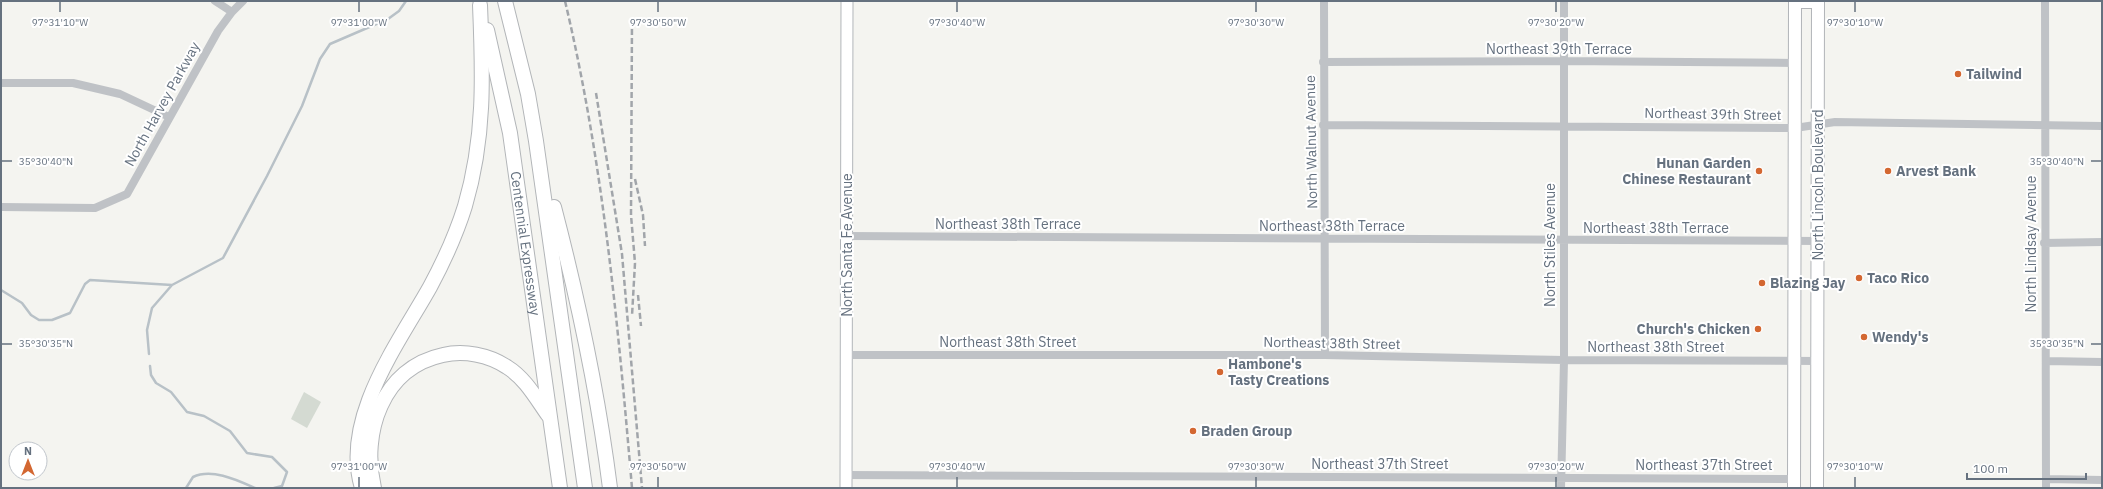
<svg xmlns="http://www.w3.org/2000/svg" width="2103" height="489" font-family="'IBM Plex Sans',sans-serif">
  <rect width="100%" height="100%" fill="#f4f4f0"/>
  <path fill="#d4dad2" d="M304 392 321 402 307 428 291 419Z"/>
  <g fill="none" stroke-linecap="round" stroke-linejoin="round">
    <path stroke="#b8c1c7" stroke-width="2.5" d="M1 290 22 303 31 315 39 320H52L70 313 85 284 90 280 172 285
      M149 354 147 330 152 308 172 285 223 258 267 176 302 106 320 59 330 44 388 19 399 11 406 1
      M150 366 151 375 156 383 171 392 187 412 204 416 230 431 247 453 272 457 287 472 282 486 274 488
      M186 488 193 477C212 468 237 480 255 488"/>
    <defs>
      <path id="secondary" d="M846 488 847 1"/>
      <path id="primary" d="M1795 2H1818
        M1794 488 1795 1
        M1817 488 1818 1"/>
      <g id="motorway">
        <path d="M505 1 528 94 536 141 585 488"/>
        <path id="s1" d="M487 30 510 133 560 488"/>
        <path d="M554 207C578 299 598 393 610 488"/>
        <path d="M362 488C341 419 398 344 430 287 444 261 456 235 465 206 485 138 483 76 480 5"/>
        <path d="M374 488C361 433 382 368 443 355 464 350 489 355 507 367 525 378 536 398 548 415"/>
      </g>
    </defs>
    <use href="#secondary" stroke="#b2b6ba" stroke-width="13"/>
    <use href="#primary" stroke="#b1b4b8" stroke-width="14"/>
    <use href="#motorway" stroke="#b2b5b8" stroke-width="16"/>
    <path stroke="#bfc2c6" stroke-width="8" d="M215 1 232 12
      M1324 1 1325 355
      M2045 1 2046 488
      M1323 62 1564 61 1795 63
      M1 83H73L120 94 169 117
      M1323 125 1795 128 1835 122 2102 126
      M1 207 95 208 127 194 218 31 232 12 243 1
      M847 236 1818 241
      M2044 243 2102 242
      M846 355H1325L1564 360 1817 361
      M2046 361 2102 362
      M846 475 1793 479
      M2046 479 2102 480
      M1561 488 1564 360V1"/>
    <use href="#secondary" stroke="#fff" stroke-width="11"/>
    <use href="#primary" stroke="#fff" stroke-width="12"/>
    <use href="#motorway" stroke="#fff" stroke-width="14"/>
    <path stroke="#a1a5aa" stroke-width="2.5" stroke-dasharray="6 3" stroke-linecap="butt" d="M565 1C603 161 618 324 632 488
      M632 20 631 215 635 263 632 316
      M596 93 622 254 642 488
      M635 179 643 215 645 246
      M638 295 641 326"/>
  </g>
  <path fill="none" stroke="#65717f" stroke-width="1.5" d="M60 2V12M359 2V12M658 2V12M957 2V12M1256 2V12M1556 2V12M1855 2V12M2 161H12M2091 161H2101M2 344H12M2091 344H2101M359 477V487M658 477V487M957 477V487M1256 477V487M1556 477V487M1855 477V487"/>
  <g fill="#d36731" stroke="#fff" stroke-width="1.5">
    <circle cx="1958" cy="74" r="4"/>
    <circle cx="1759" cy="171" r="4"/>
    <circle cx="1888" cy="171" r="4"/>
    <circle cx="1859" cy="278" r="4"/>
    <circle cx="1762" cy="283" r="4"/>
    <circle cx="1758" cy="329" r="4"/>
    <circle cx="1864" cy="337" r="4"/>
    <circle cx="1220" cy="372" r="4"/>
    <circle cx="1193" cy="431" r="4"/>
  </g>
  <g text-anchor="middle" stroke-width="4" stroke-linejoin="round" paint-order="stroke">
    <g font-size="14" fill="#65717f" stroke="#fff">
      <text x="1559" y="54">Northeast 39th Terrace</text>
      <text transform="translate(162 104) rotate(-61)" y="5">North Harvey Parkway</text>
      <text transform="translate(1713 114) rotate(1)" y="5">Northeast 39th Street</text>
      <text transform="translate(1311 142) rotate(-91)" y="5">North Walnut Avenue</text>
      <text transform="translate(1818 185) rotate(-90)" y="5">North Lincoln Boulevard</text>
      <text x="1008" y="229">Northeast 38th Terrace</text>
      <text x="1332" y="231">Northeast 38th Terrace</text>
      <text x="1656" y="233">Northeast 38th Terrace</text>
      <text dy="5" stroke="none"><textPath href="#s1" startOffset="217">Centennial Expressway</textPath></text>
      <text transform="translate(2031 244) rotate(-90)" y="5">North Lindsay Avenue</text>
      <text transform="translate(847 245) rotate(-90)" y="5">North Santa Fe Avenue</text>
      <text transform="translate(1550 245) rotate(-90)" y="5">North Stiles Avenue</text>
      <text x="1008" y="347">Northeast 38th Street</text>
      <text transform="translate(1332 343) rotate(1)" y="5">Northeast 38th Street</text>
      <text x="1656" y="352">Northeast 38th Street</text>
      <text x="1380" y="469">Northeast 37th Street</text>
      <text x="1704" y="470">Northeast 37th Street</text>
    </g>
    <g font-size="14" font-weight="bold" fill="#65717f" stroke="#fff" text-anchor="start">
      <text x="1966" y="79">Tailwind</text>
      <text x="1751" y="168" text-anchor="end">Hunan Garden<tspan x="1751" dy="16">Chinese Restaurant</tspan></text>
      <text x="1896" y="176">Arvest Bank</text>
      <text x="1867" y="283">Taco Rico</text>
      <text x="1770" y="288">Blazing Jay</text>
      <text x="1750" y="334" text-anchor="end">Church's Chicken</text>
      <text x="1872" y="342">Wendy's</text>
      <text x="1228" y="369">Hambone's<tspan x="1228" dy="16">Tasty Creations</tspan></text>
      <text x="1201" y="436">Braden Group</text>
    </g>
  </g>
  <g font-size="10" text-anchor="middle" fill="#65717f" stroke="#fff" stroke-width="4" stroke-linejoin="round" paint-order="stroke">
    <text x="60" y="26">97°31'10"W</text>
    <text x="359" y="26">97°31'00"W</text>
    <text x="658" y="26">97°30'50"W</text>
    <text x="957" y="26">97°30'40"W</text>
    <text x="1256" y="26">97°30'30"W</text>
    <text x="1556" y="26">97°30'20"W</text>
    <text x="1855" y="26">97°30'10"W</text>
    <text x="46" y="165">35°30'40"N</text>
    <text x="2057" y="165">35°30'40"N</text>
    <text x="46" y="347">35°30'35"N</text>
    <text x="2057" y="347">35°30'35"N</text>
    <text x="359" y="470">97°31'00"W</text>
    <text x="658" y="470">97°30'50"W</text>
    <text x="957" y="470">97°30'40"W</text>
    <text x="1256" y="470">97°30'30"W</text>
    <text x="1556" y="470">97°30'20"W</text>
    <text x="1855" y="470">97°30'10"W</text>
  </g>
  <rect width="2103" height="489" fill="none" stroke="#65717f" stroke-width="4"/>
  <g transform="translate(28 461)"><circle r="19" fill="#ffffff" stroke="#c1c6cc"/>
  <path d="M0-3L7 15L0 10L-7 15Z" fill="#d36731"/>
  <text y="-6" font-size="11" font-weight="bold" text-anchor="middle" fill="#65717f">N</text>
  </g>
  <path d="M1967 473v6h119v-6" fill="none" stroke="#65717f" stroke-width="2"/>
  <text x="1973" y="473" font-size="12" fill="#65717f" stroke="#ffffff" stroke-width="3" paint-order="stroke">100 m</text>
</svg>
